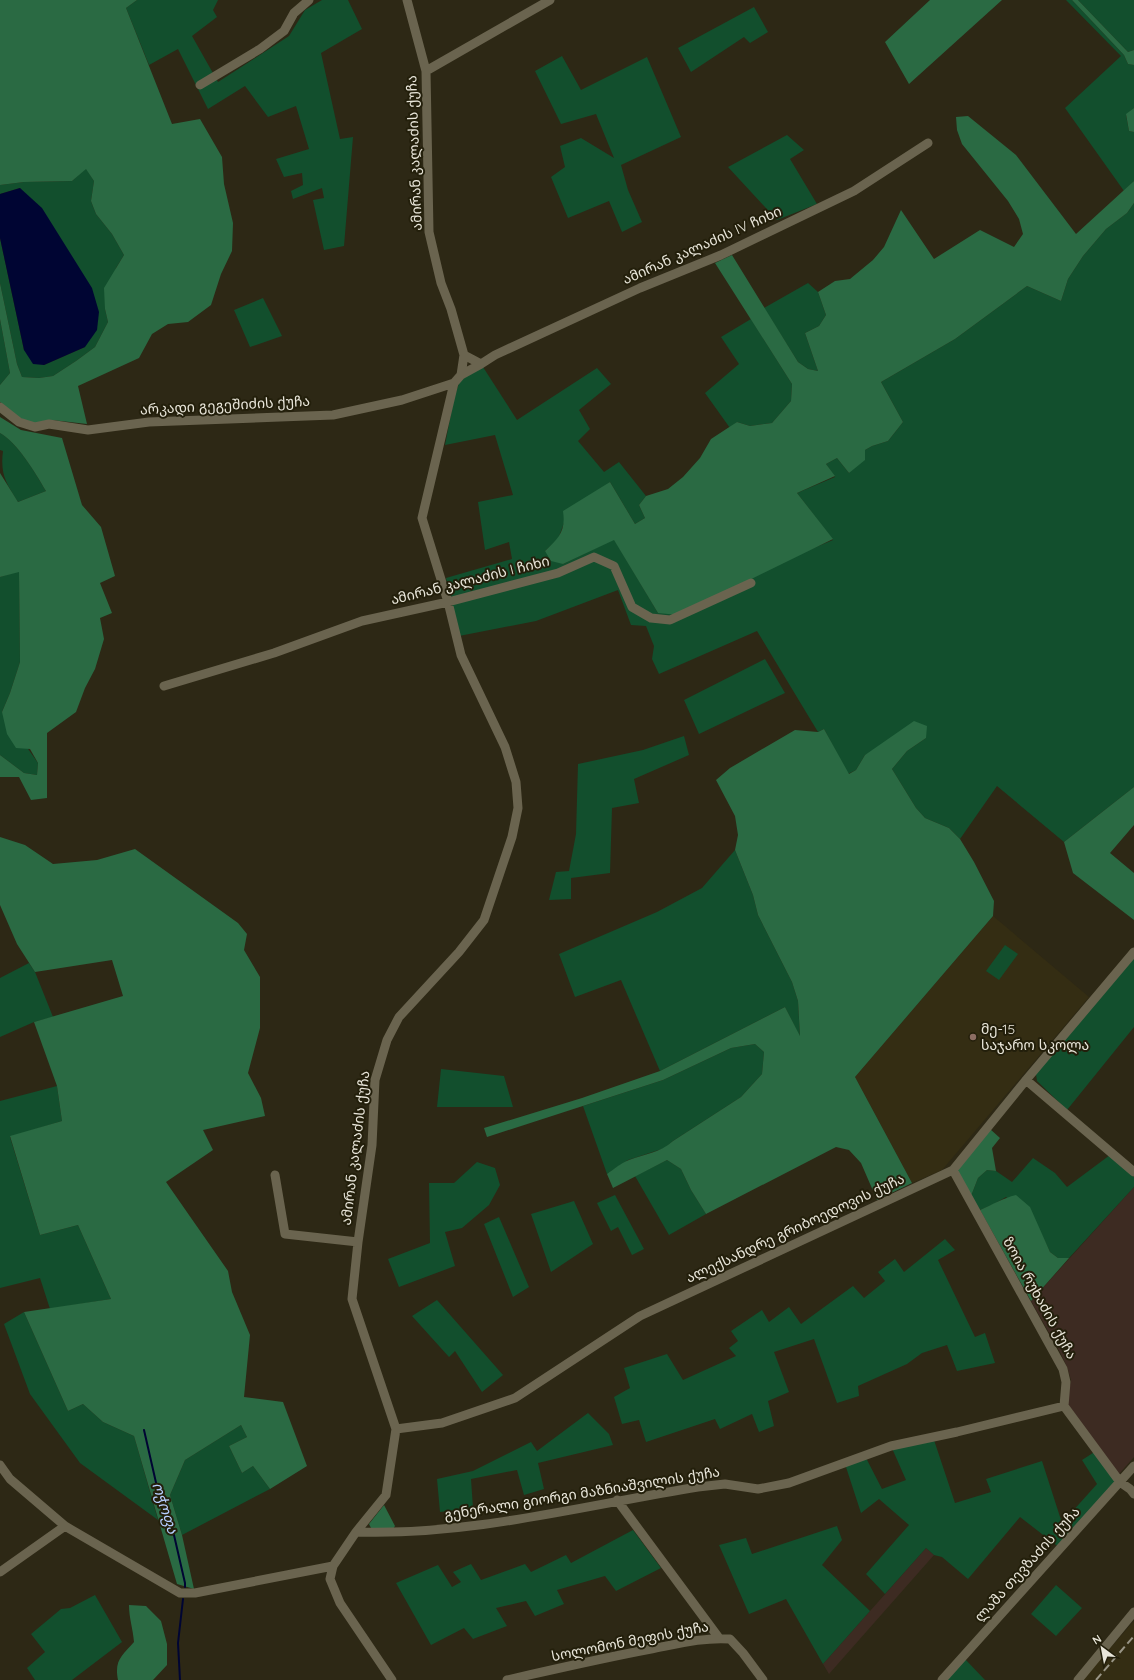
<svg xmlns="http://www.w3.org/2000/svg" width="1134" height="1680" font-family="Quicksand,'Noto Sans Georgian',sans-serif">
  <rect width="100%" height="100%" fill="#2d2815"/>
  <path fill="#342d13" d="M993 916 1089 997 942 1170 912 1183 855 1077Z
    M1134 1621V1680H1082Z"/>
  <path fill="#3d2b22" d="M1134 1187V1457L1119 1474 1067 1403 1071 1380 1067 1367 1060 1352 1031 1301Z
    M926 1548 934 1555 829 1674 823 1664Z"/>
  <path fill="#124f2d" d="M137 0H218L213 10 217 17 192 36 218 82 289 36 305 10 322 0H348L362 29 321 53 340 139 353 137 344 246 324 250 313 200 324 198 322 188 293 199 291 191 303 185 302 173 284 177 276 159 309 149 296 106 268 117 245 86 208 109 178 49 149 65 126 8Z
    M1066 0H1072L1124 55 1128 64 1134 65V108L1126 115 1129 131 1134 132V181L1124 191 1065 108 1121 56Z
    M1078 0H1134V50L1128 52Z
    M754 7 768 32 750 43 744 37 691 72 678 48Z
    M562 56 581 90 647 57 681 137 621 165 628 190 642 222 622 232 609 201 568 218 551 177 565 167 560 146 581 138 614 158 596 114 561 124 535 71Z
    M787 135 804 150 790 159 817 204 777 220 728 167Z
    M86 168 94 181 91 201 96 214 112 234 124 255 116 268 105 309 108 322 95 347 76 361 53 376 39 378 22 377 17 364 0 283V238L24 350 44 365 85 347 20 188 0 194V185L24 182 72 181Z
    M1134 203V787L1064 842 997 786 960 839 949 828 925 818 916 808 892 769 907 751 926 738 865 755 856 770 848 774 824 729 818 732 757 631 659 674 652 659 654 646 646 626 631 625 618 590 536 621 459 636 446 578 512 559 509 542 485 550 478 502 513 495 495 435 445 445 454 398 460 380 483 367 517 420 597 368 611 384 579 410 590 429 578 441 604 472 619 462 646 496 639 505 645 518 635 524 610 482 564 523 558 539 545 551 563 564 614 539 658 613 833 540 797 493 835 477 826 464 837 458 849 473 865 450 872 446 888 441 903 422 881 382 955 339 1027 286 1061 301 1068 279 1083 256 1106 229 1127 213Z
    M808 283 818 292 826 315 819 326 805 333 818 371 808 369 798 362 764 308Z
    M263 298 282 336 250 347 234 310Z
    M0 319 10 373 0 385Z
    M751 319 792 384 791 401 772 423 750 426 737 422 730 428 705 393 739 364 721 337Z
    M0 433C18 443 36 474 46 491L18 502C6 483 0 474 3 451L0 450Z
    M19 571 20 662 10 693 2 712 38 763 37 775 24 773 0 755V577Z
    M765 659 785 693 699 734 684 700Z
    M684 736 689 755 634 779 639 803 612 808 610 873 571 878V899L549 900 556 872 569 871 576 834 578 764 643 750Z
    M735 850 753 895 758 915 792 982 798 1001 800 1037 785 1007 660 1071 621 980 575 997 559 954 657 912 702 888Z
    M1005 945 1018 954 999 980 986 971Z
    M1134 958V1027L1067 1110 1037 1081 1036 1074Z
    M29 963 35 972 53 1017 34 1022 0 1037V978Z
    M755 1044 764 1052 762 1074 741 1097 673 1141 665 1148 628 1160 607 1174 583 1106 663 1080 731 1048Z
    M441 1069 504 1076 513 1107H437Z
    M57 1086 62 1121 10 1137 40 1235 78 1225 111 1299 50 1309 40 1278 0 1288V1101Z
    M1110 1155 1134 1177V1187L1069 1258H1058L1050 1252 1037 1225 1006 1197 994 1204 980 1210 971 1196 978 1178 987 1170 996 1171 1012 1182 1033 1158 1055 1173 1067 1187Z
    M667 1160 681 1169 691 1190 706 1214 669 1235 635 1176Z
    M477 1162 495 1168 500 1185 489 1205 462 1228 445 1232 455 1266 399 1287 388 1259 430 1243 429 1183H454Z
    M615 1195 644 1249 632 1255 618 1227 611 1231 597 1203Z
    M574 1201 593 1244 551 1272 531 1214Z
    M499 1217 529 1287 513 1297 484 1224Z
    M945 1239 955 1250 938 1260 975 1337 985 1333 995 1363 957 1371 947 1345 922 1353 907 1364 858 1386 859 1396 837 1403 814 1339 774 1352 789 1392 768 1401 774 1426 759 1432 752 1414 720 1429 715 1419 646 1442 639 1420 622 1424 614 1397 630 1388 624 1368 667 1354 683 1380 736 1356 729 1348 738 1341 731 1331 762 1310 769 1322 789 1307 801 1324 853 1286 864 1298 885 1281 878 1272 895 1259 904 1272Z
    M437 1300 503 1375 482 1392 455 1351 449 1357 412 1316Z
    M24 1312 68 1411 83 1404 103 1422 134 1436 158 1520 80 1463 30 1394 4 1324Z
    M588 1413 609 1434 613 1445 538 1463 544 1489 524 1495 517 1470 471 1479 473 1508 440 1512 437 1479 473 1471 531 1442 537 1451Z
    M241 1425 247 1437 229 1446 242 1473 253 1466 270 1489 182 1535 170 1495 185 1460Z
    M933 1437 955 1503 991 1492 986 1479 1042 1461 1062 1523 1097 1484 1082 1460 1096 1451 1120 1482 1060 1548 1020 1517 968 1579 942 1557 934 1555 926 1548 885 1594 866 1574 909 1525 879 1499 861 1513 845 1464 865 1456 882 1489 906 1480 891 1446Z
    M837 1526 842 1540 822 1565 870 1611 823 1664 786 1599 749 1614 719 1545 746 1538 752 1554Z
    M633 1530 661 1568 616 1591 605 1576 557 1590 564 1604 535 1616 526 1601 496 1608 507 1626 473 1639 464 1628 431 1645 396 1583 438 1565 452 1587 461 1582 453 1572 471 1564 481 1580 525 1564 531 1572 566 1555 571 1563Z
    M1056 1585 1082 1608 1056 1636 1031 1614Z
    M95 1595 122 1642 72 1680H35L27 1668 45 1652 31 1634 61 1609 70 1608Z
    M965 1659 985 1680H946Z"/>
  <path fill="#2a6a43" d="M0 0H137L126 8 172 124 200 119 222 157 224 184 233 223 232 251 221 274 211 305 188 322 168 324 152 334 139 358 78 386 87 424 52 420 33 424 23 421 0 402V385L10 373 0 319V283L17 364 22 377 39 378 53 376 76 361 95 347 108 322 105 309 104 288 124 255 112 234 96 214 91 201 94 181 86 169 72 181 24 182 0 185Z
    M930 0H1002L909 84 885 42Z
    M1072 0H1078L1128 52 1134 50V65L1128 64 1124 55Z
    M1134 108V132L1129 131 1126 114Z
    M968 116 1016 155 1076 234 1134 181V203L1127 213 1106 229 1083 256 1068 279 1061 301 1027 286 955 339 881 382 903 422 888 441 872 446 865 450V460L849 473 837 458 826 464 835 476 797 493 833 539 678 615 658 613 614 540 563 564 551 561 545 551C559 538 566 531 563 511L610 482 635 524 645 518 639 505 646 496 668 489 683 477 700 458 711 439 737 422 750 426 772 423 791 401 792 384 715 263 732 255 798 362 808 369 818 371 805 333 819 326 826 315 818 292 835 281 850 279 873 260 884 247 901 210 934 259 980 230 1014 247 1023 234 1019 219 1008 201 962 144 957 130 956 117Z
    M0 417 21 430 62 438 82 505 101 527 115 576 100 583 112 613 100 618 104 639 95 669 85 688 76 712 47 733V798L31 800 19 777H0V755L24 773 37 775 38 763 30 749 16 748 7 734 2 712 10 693 20 662 19 572 0 577V473L18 502 46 491C36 474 17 442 0 433Z
    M914 721 927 726 926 738 907 751 892 769 916 808 925 818 949 828 960 839 974 862 994 901 993 916 855 1077 912 1183 877 1200 861 1163 849 1150 836 1147 706 1214 691 1190 681 1169 667 1160 613 1188 607 1174C614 1169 621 1163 629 1160 644 1154 660 1153 673 1141L741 1097 762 1074 764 1052 755 1044 731 1048 663 1080 487 1137 484 1128 582 1098 660 1071 785 1007 800 1036 798 1001 792 982 758 915 753 895 735 850 738 835 735 816 716 780 730 768 795 730 818 732 824 729 849 774 856 770 865 755Z
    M1134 787V825L1110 853 1134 873V920L1073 873 1064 842Z
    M0 837 25 845 53 864 97 860 135 849 238 923 247 934 244 950 260 977V1028L248 1073 261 1098 265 1116 203 1130 213 1150 166 1182 228 1271 232 1292 250 1335 244 1397 283 1402 307 1466 270 1489 253 1466 242 1473 229 1446 247 1437 241 1425 185 1460 170 1495 182 1535 194 1589 177 1584 134 1436 103 1422 83 1404 68 1411 24 1312 111 1299 78 1225 40 1235 10 1136 62 1121 57 1086 34 1022 123 996 112 960 35 972 17 944 0 905Z
    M990 1129 1000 1138 992 1148 996 1171 987 1170 978 1178 971 1196 957 1170Z
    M1016 1195 1030 1207 1050 1252 1058 1258H1069L1031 1301 980 1210C992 1205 1003 1198 1016 1195Z
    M384 1505 395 1526 393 1529 371 1528 369 1524Z
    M129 1605 146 1606 161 1621 167 1644V1665L153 1680H118C114 1660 122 1656 134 1642 133 1629 129 1618 129 1605Z"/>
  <path fill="#000533" d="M20 188 42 208 92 288 99 312 97 330 85 347 44 365 33 364 24 350 0 238V194Z"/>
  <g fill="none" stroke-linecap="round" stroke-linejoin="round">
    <path stroke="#000533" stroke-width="2" d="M144 1430 157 1487 171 1522 185 1583V1587
      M180 1680 178 1643 183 1599"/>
    <path stroke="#6a644f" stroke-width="9" d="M426 71 550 0
      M200 85 260 49 284 31 294 13 309 0
      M464 355 481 364 495 355 640 288 721 255 854 191 928 143
      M461 375 481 364
      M0 407 19 422 35 427 49 424 88 430 149 422 333 415 402 400 454 383
      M164 686 274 653 362 621 448 602 558 573 594 557 614 566 632 607 651 618 670 620 751 583
      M1026 1080 1134 1172
      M953 1170 1063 1369 1066 1382 1064 1406 1120 1482 1130 1489 1134 1494
      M275 1175 285 1234 358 1242
      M396 1429 442 1423 515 1398 640 1316 953 1170 1026 1080 1134 952
      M0 1465 10 1479 65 1526 180 1593H195L333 1566
      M617 1500 719 1638
      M356 1532C470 1536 586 1505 698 1487L725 1484 758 1489 789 1483 891 1446 957 1432 1064 1406
      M0 1572 65 1526
      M392 1680 340 1603 330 1579 333 1566 356 1532 386 1495 396 1429 352 1299 358 1242 372 1145 375 1080 387 1040 399 1017 459 952 484 920 512 837 518 808 516 782 505 747 461 655 448 602 422 518 454 383 461 375 464 355 451 309 441 283 429 232 426 71 407 0
      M507 1680C555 1669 603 1658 651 1649 677 1644 704 1637 730 1639L743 1653 763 1680
      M942 1680 1134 1466
      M1078 1680 1134 1612"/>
    <path stroke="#999586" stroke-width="2" stroke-dasharray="8 4" stroke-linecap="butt" d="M1096 1680 1134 1636"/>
  </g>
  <circle fill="#8d6e63" stroke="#231f0b" stroke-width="1.5" cx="973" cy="1037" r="4"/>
  <g text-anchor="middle" stroke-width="4" stroke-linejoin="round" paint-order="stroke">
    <g font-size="14" fill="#e9e6da" stroke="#231f0b">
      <text transform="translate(414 153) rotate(-92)" y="5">ამირან კალაძის ქუჩა</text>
      <text transform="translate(702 245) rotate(-24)" y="5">ამირან კალაძის IV ჩიხი</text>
      <text transform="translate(225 405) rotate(-3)" y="5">არკადი გეგეშიძის ქუჩა</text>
      <text transform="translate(470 580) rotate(-14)" y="5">ამირან კალაძის I ჩიხი</text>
      <text transform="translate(355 1148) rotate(-83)" y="5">ამირან კალაძის ქუჩა</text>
      <text transform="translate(795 1228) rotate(-25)" y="5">ალექსანდრე გრიბოედოვის ქუჩა</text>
      <text transform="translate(1040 1298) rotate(61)" y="5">ზოია რუხაძის ქუჩა</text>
      <text transform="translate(582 1493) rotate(-9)" y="5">გენერალი გიორგი მაზნიაშვილის ქუჩა</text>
      <text transform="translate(1027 1564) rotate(-48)" y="5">ლაშა თევზაძის ქუჩა</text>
      <text transform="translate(630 1641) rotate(-11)" y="5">სოლომონ მეფის ქუჩა</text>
    </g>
    <g font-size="14" fill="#e9e6da" stroke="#231f0b" text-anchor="start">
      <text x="981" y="1034">მე-15<tspan x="981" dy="16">საჯარო სკოლა</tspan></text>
    </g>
    <g font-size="15" font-style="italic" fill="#b6cefe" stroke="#231f0b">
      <text transform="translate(165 1508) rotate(72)" y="5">ოჭოფა</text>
    </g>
  </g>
  <g transform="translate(1102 1648) rotate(328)" stroke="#231f0b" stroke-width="3" paint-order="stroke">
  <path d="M0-3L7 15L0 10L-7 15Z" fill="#e9e6da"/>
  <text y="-6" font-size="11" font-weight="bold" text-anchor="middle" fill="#e9e6da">N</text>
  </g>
</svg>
